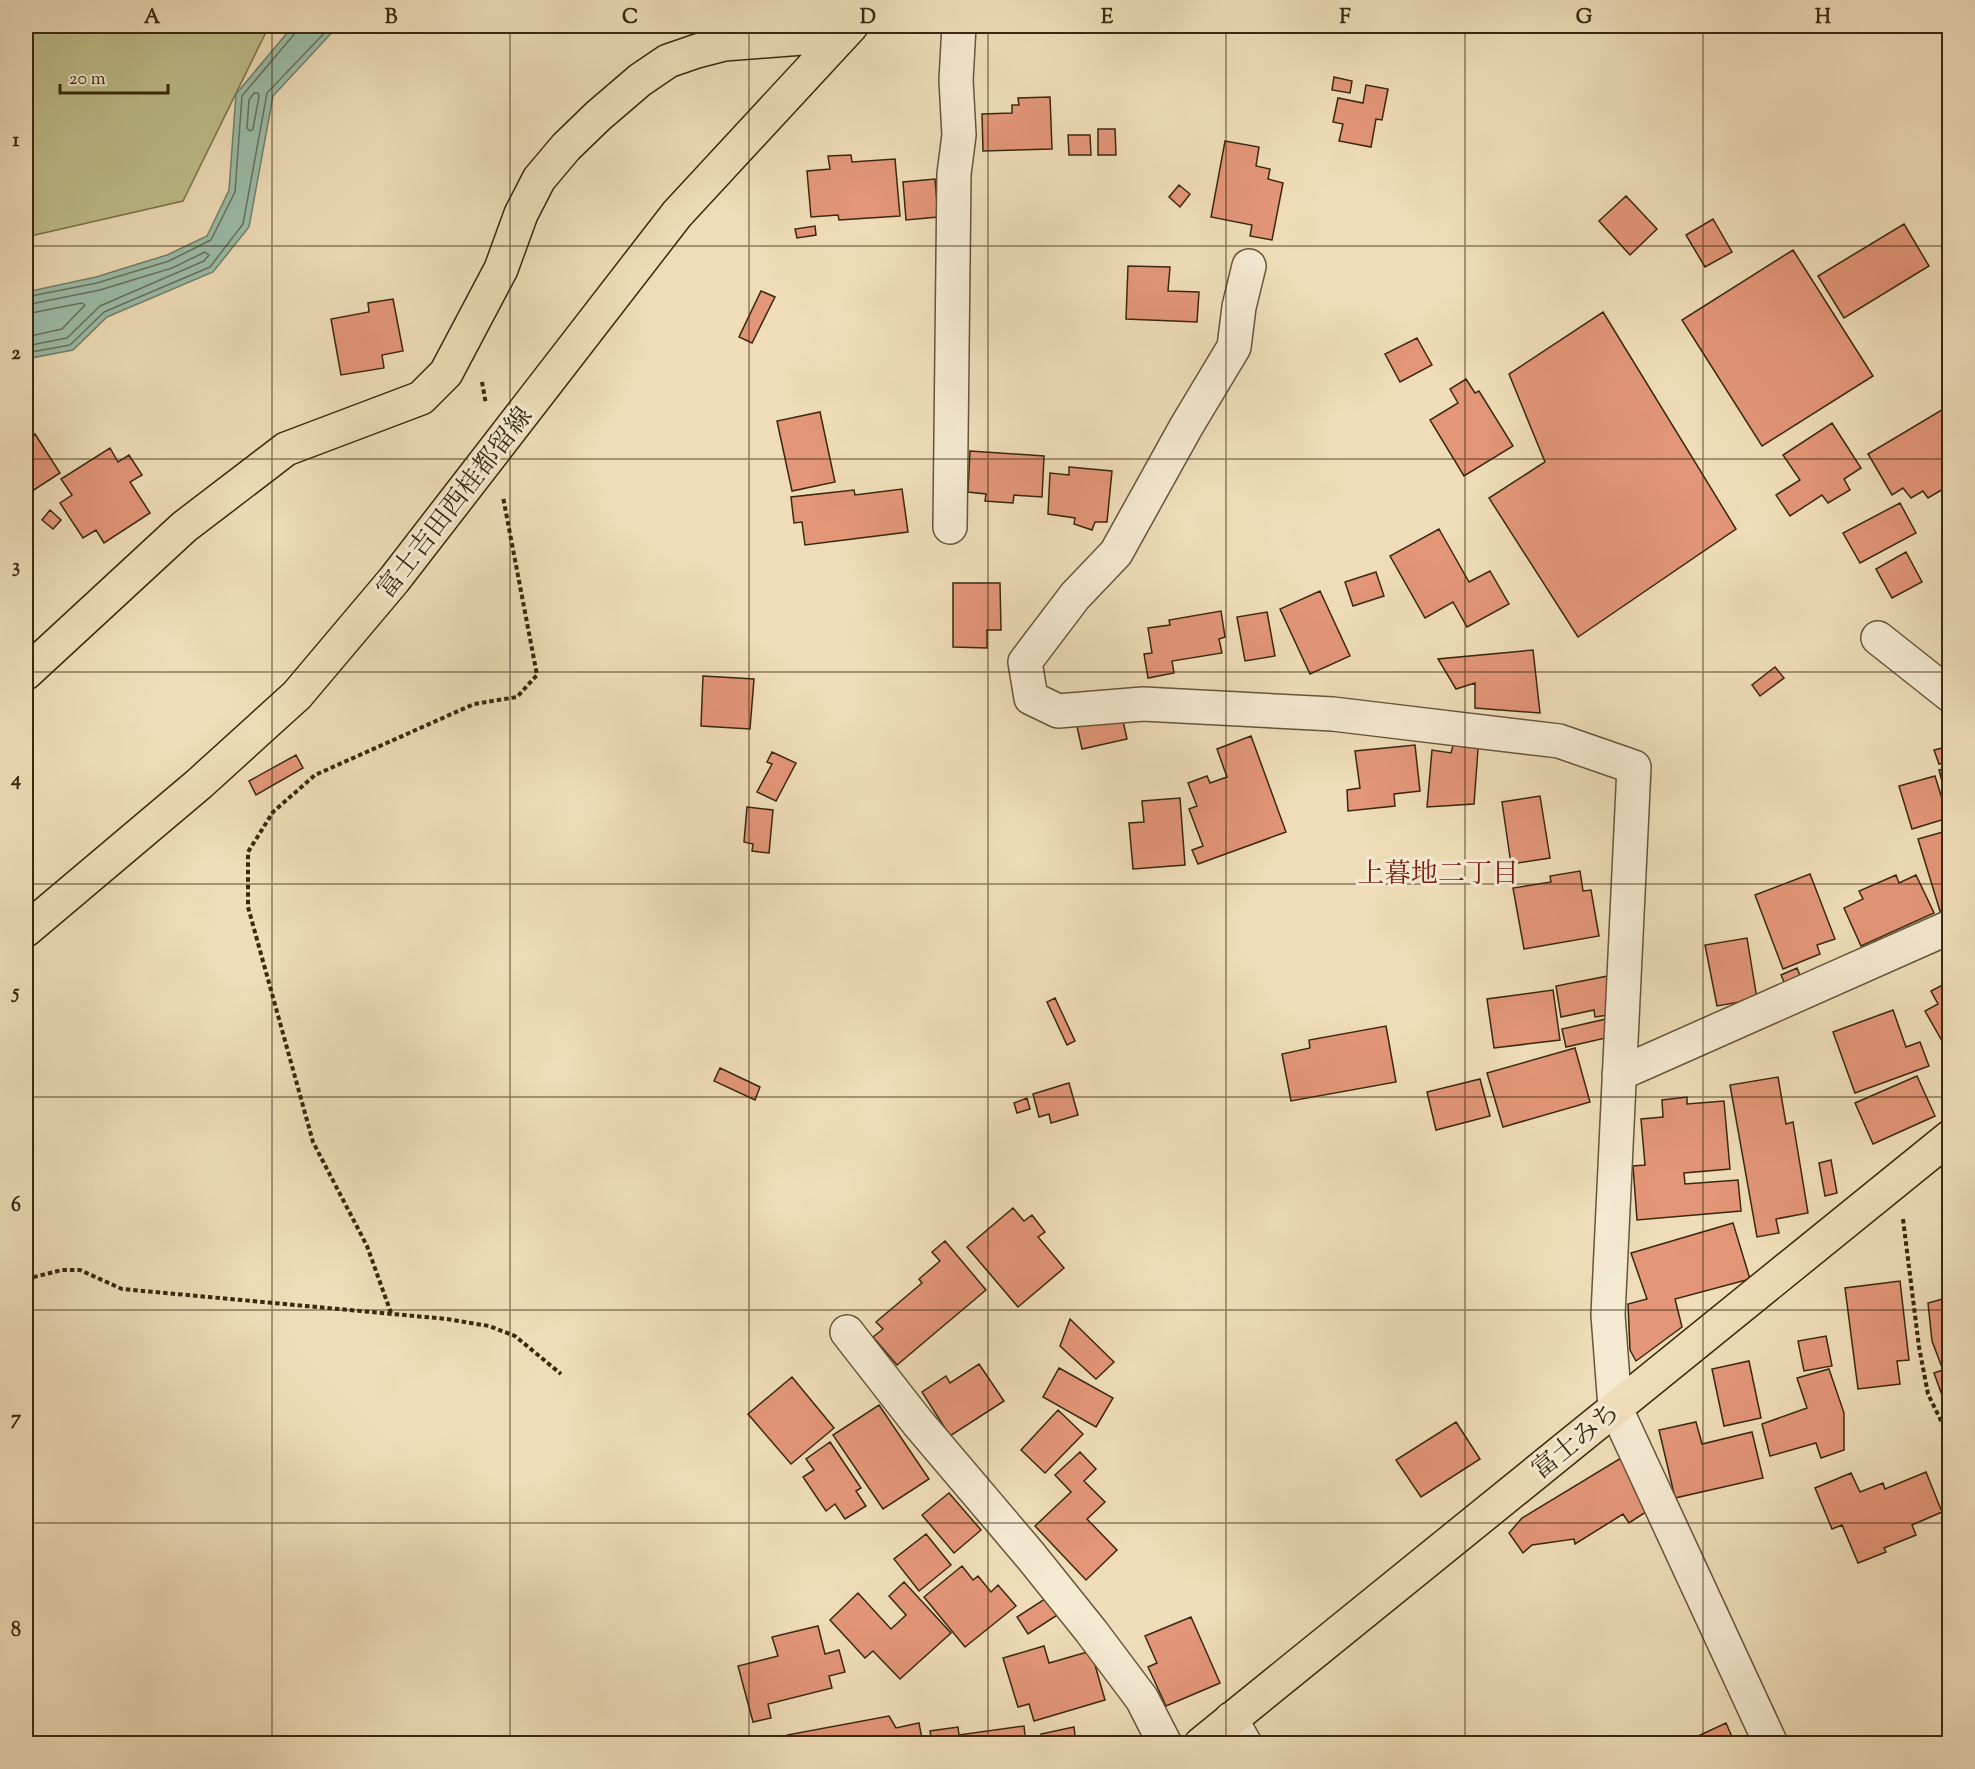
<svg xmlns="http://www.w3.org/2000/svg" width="1975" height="1769" font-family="'Sorts Mill Goudy','Noto Serif JP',serif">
  <rect width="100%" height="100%" fill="#eeddb8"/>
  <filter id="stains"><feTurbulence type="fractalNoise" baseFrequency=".00333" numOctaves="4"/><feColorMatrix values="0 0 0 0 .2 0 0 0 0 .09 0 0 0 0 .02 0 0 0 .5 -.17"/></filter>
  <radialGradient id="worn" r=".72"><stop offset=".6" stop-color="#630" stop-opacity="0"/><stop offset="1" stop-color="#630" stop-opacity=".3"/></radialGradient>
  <path fill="#bebf8b" stroke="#7c744d" stroke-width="1.5" d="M26 26H269L183 201 26 237Z"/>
  <path fill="#9bbda9" stroke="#74816b" stroke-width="1.5" d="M293 26H338L273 96 249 227 213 272 107 317 73 350 26 359V292L96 277 167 255 207 236 229 190 236 94Z"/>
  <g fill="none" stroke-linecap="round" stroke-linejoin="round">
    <path stroke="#6a725c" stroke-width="1.5" d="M254 93H258L259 96 253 129 250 131 247 128 249 100Z
      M26 297 97 283 169 261 211 240 235 192 242 96 296 32 297 26
      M26 305 100 290 172 268 205 252 209 255 204 261 100 306 67 338 26 346
      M26 314 82 303 85 305 62 329 26 337
      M26 353 70 345 104 312 210 267 243 224 267 93 331 26"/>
  </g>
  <path fill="#e39678" stroke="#3a280f" stroke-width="1.5" d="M1334 77 1352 81 1350 93 1332 90Z
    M1366 85 1388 89 1382 120 1376 119 1371 147 1339 141 1343 124 1333 122 1338 98 1363 103Z
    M1050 97 1052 149 983 151 982 114 1012 113V105H1019L1018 98Z
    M1098 129H1115L1116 155H1098Z
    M1068 135H1090L1091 155H1069Z
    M1225 141 1259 147 1256 166 1270 169 1268 179 1283 183 1272 240 1250 236 1252 225 1211 217Z
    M851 155 852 162 895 159 900 216 839 220 838 215 811 217 807 171 830 169 828 156Z
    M935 179 938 217 906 220 903 182Z
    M1179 185 1190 194 1180 207 1169 197Z
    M1626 196 1657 229 1630 255 1599 221Z
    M1713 219 1732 252 1705 267 1686 235Z
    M1904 224 1929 266 1844 318 1818 276Z
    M815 226 816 235 797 238 795 229Z
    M1793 250 1873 376 1762 446 1682 320Z
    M1128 266 1170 267 1168 291 1199 292 1197 322 1126 319Z
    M761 291 775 297 752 343 739 337Z
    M393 299 403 351 382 355 384 368 341 375 331 319 369 312 368 303Z
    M1603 312 1736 529 1578 637 1489 498 1545 462 1509 374Z
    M1417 338 1432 365 1400 382 1385 354Z
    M1466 379 1475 393 1479 391 1513 446 1464 476 1430 420 1458 403 1450 389Z
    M1950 405V485L1928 498 1923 491 1911 498 1903 488 1892 495 1868 454Z
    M820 412 835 482 792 491 777 421Z
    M1832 423 1861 468 1844 479 1850 490 1828 503 1822 495 1790 516 1776 495 1800 480 1783 455Z
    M35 434 60 473 26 495V439Z
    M110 448 118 462 129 455 142 475 130 482 150 513 104 543 96 530 83 538 60 503 72 495 61 479Z
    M970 451 1044 456 1042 497 1014 495 1013 503 985 501 986 494 968 492Z
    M1069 467 1112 471 1107 522H1095L1092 530 1074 524 1075 518 1048 514 1050 473 1069 475Z
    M902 489 908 532 805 545 802 522 794 523 791 497 854 490 855 495Z
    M1900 503 1916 533 1860 563 1843 533Z
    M50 510 61 520 53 529 42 520Z
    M1439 529 1469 582 1490 571 1509 604 1467 627 1453 602 1425 618 1390 556Z
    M1906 552 1922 582 1892 598 1876 569Z
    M1376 572 1384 596 1353 606 1345 582Z
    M953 583H1000L1001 630H987V648L953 647Z
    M1320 591 1350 656 1310 674 1280 609Z
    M1221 611 1225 637 1219 639 1222 653 1172 661 1174 673 1148 678 1144 654 1152 653 1148 628 1170 625 1169 620Z
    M1267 612 1275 656 1245 661 1237 617Z
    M1533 650 1540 713 1475 708V683L1456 689 1438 659Z
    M1775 667 1784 678 1760 696 1752 685Z
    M703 676 754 679 750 729 701 726Z
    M1121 712 1127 739 1082 749 1076 722Z
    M1456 735 1479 736 1474 804 1427 807 1432 750 1451 753Z
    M1251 736 1286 832 1198 864 1192 850 1203 846 1189 809 1197 806 1188 783 1207 776 1210 783 1227 777 1217 749Z
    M1415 745 1420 791 1394 794 1395 806 1348 811 1347 790 1360 788 1355 751Z
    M1950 746V761L1939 764 1934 750Z
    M772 752 796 763 776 801 757 792 772 764 767 762Z
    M296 755 303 768 256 795 249 781Z
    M1950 767V795L1946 796 1939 770Z
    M1935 776 1948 818 1912 829 1899 786Z
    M1540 796 1550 858 1511 864 1502 802Z
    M1180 798 1185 865 1133 869 1129 823 1144 822 1142 801Z
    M747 807 773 810 769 853 752 851 753 844 744 842Z
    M1950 830V908L1940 911 1918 839Z
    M1580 871 1583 891 1591 890 1599 936 1524 949 1513 888 1551 882 1550 876Z
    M1810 874 1835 939 1817 945 1820 954 1783 969 1755 895Z
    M1896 875 1899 883 1916 875 1934 913 1861 946 1844 908 1863 899 1859 891Z
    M1747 938 1757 999 1717 1006 1705 945Z
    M1797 968 1803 983 1787 989 1781 975Z
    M1608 976 1615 1014 1595 1017 1594 1010 1561 1017 1556 986Z
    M1950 981V1055L1925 1011 1938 1004 1931 991Z
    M1553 990 1560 1040 1494 1048 1487 999Z
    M1055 998 1075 1041 1067 1045 1047 1002Z
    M1893 1010 1906 1047 1920 1042 1929 1066 1855 1093 1833 1032Z
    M1606 1019 1610 1037 1566 1047 1562 1029Z
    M1386 1026 1396 1082 1291 1101 1282 1054 1310 1048 1309 1040Z
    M1575 1048 1590 1102 1503 1127 1487 1073Z
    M720 1068 760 1087 755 1100 714 1081Z
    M1917 1076 1935 1116 1873 1144 1855 1103Z
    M1778 1077 1786 1124 1793 1122 1808 1213 1776 1219 1779 1233 1757 1237 1730 1085Z
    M1480 1079 1490 1116 1436 1130 1427 1092Z
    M1069 1083 1078 1115 1051 1123 1049 1114 1039 1117 1033 1094Z
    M1687 1097V1104L1724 1101 1730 1169 1684 1173 1685 1184 1738 1180 1741 1211 1637 1220 1633 1166 1645 1165 1641 1119 1663 1117 1662 1100Z
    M1027 1098 1030 1109 1017 1113 1014 1103Z
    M1831 1160 1837 1193 1825 1196 1819 1163Z
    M1013 1208 1024 1221 1032 1215 1045 1232 1038 1237 1064 1268 1018 1307 967 1247Z
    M1733 1223 1750 1279 1675 1299 1682 1327 1636 1361 1630 1350 1628 1304 1647 1299 1631 1253Z
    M945 1241 986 1290 897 1365 873 1337 883 1329 876 1322 922 1283 919 1279 940 1261 932 1252Z
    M1900 1281 1909 1360 1897 1361 1900 1384 1858 1389 1845 1288Z
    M1950 1297V1408L1947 1409 1934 1373 1943 1370 1932 1341 1928 1303Z
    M1070 1319 1114 1362 1096 1379 1060 1346Z
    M1826 1336 1832 1366 1804 1371 1798 1341Z
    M1749 1361 1761 1418 1724 1426 1712 1369Z
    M979 1364 1004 1401 950 1436 922 1392 946 1376 950 1383Z
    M1059 1368 1113 1398 1096 1427 1043 1397Z
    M1829 1369 1844 1413V1450L1821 1458 1816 1443 1770 1456 1762 1424 1807 1408 1797 1378Z
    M792 1377 834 1428 791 1464 748 1414Z
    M879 1405 929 1479 883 1509 833 1435Z
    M1058 1410 1083 1434 1045 1473 1021 1450Z
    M1456 1422 1480 1459 1421 1497 1396 1460Z
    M1696 1422 1702 1444 1752 1432 1763 1478 1675 1498 1659 1430Z
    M830 1442 861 1488 856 1491 866 1506 845 1519 835 1504 826 1511 803 1477 814 1470 806 1459Z
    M1080 1452 1096 1469 1084 1481 1105 1502 1087 1519 1117 1550 1086 1580 1035 1526 1071 1492 1055 1475Z
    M1621 1458 1652 1508 1629 1523 1623 1514 1575 1544 1574 1539 1532 1545 1523 1553 1509 1533 1522 1518Z
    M1926 1472 1942 1512 1912 1525 1916 1535 1884 1548 1886 1552 1858 1563 1842 1525 1832 1529 1815 1488 1851 1473 1860 1492 1883 1483 1885 1489Z
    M949 1493 981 1530 954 1553 922 1515Z
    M926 1534 951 1565 919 1591 894 1559Z
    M962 1566 973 1580 978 1576 991 1592 998 1585 1016 1606 965 1647 924 1597Z
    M904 1582 951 1633 900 1679 873 1651 865 1658 830 1620 858 1593 891 1629 906 1615 889 1596Z
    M1051 1595 1062 1612 1028 1634 1017 1617Z
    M1191 1617 1220 1683 1166 1706 1148 1667 1157 1663 1145 1636Z
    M818 1626 825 1654 839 1650 845 1672 829 1676 832 1688 768 1704 771 1718 753 1722 738 1666 778 1656 772 1637Z
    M1044 1646 1049 1663 1091 1651 1105 1700 1034 1721 1029 1704 1018 1707 1003 1658Z
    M889 1716 896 1728 919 1723 923 1744H789L787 1735Z
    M1726 1723 1735 1744H1681Z
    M1024 1726 1026 1744H932L930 1731 958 1727 959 1735Z
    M1074 1727 1076 1744H1043L1041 1734Z"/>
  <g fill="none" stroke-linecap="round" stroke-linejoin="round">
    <defs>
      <path id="minor" d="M1249 266 1239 307 1234 347 1186 427 1116 553 1075 596 1025 662 1031 698 1058 711 1143 704 1333 714 1559 741 1634 767 1608 1315 1615 1407 1771 1744
        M950 527 954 174 959 135 956 80 959 26
        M1878 638 1950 695
        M1619 1074 1950 927
        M847 1332 918 1423 1030 1555 1091 1631 1142 1699 1165 1744
        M1231 1719 1245 1744"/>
      <path id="major" d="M26 673 184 527 286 449 421 398 446 373 501 269 521 214 539 179 566 147 598 116 640 80 668 61 697 51 724 44 841 35
        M26 930 199 784 297 695 394 580 677 214 851 26"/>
      <path id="highway" d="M1201 1744 1950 1137"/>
    </defs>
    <use href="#minor" stroke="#675539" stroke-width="36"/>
    <use href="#major" stroke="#3a280f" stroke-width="36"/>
    <use href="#highway" stroke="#3a280f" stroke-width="36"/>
    <path stroke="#3a280f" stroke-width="4" stroke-dasharray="4.5 3" stroke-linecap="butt" d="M482 382 486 404
      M1903 1219 1919 1347 1928 1394 1950 1439
      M26 1279 62 1270H80L122 1289 447 1319 489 1326 515 1336 561 1374
      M391 1313 367 1246 313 1142 248 907V852L273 812 315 775 474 704 517 697 537 675 503 497"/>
    <use href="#minor" stroke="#f4e9d1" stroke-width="33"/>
    <use href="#major" stroke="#eeddb8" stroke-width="33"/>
    <use href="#highway" stroke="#eeddb8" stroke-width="33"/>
  </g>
  <path fill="none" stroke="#3a280f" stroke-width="1.5" stroke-opacity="0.55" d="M272 26V1744M510 26V1744M749 26V1744M988 26V1744M1226 26V1744M1465 26V1744M1703 26V1744M26 246H1950M26 459H1950M26 672H1950M26 884H1950M26 1097H1950M26 1310H1950M26 1523H1950"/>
  <g text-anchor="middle" stroke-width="6" stroke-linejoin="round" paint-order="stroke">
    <g font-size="26" fill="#3a280f" stroke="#f4e9d1">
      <text transform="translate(454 502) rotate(-52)" y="9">富士吉田西桂都留線</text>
      <text transform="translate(1575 1440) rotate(-39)" y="9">富士みち</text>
    </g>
    <g font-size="27" fill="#7a1f14" stroke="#f4e9d1">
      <text x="1438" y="882">上暮地二丁目</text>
    </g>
  </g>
  <rect width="1975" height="1769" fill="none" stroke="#eeddb8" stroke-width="66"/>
  <path d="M60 84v9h108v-9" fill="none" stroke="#3a280f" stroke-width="3"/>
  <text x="69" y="84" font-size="18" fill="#3a280f" stroke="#f4e9d1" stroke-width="4.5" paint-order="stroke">20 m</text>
  <rect x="33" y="33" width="1909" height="1703" fill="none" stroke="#3a280f" stroke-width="2"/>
  <g font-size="20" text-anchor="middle" font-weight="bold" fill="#3a280f">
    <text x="152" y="23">A</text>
    <text x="391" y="23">B</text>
    <text x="630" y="23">C</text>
    <text x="868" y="23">D</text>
    <text x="1107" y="23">E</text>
    <text x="1345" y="23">F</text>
    <text x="1584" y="23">G</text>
    <text x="1823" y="23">H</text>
    <text x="16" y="146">1</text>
    <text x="16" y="359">2</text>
    <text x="16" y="572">3</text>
    <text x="16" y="785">4</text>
    <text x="16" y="998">5</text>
    <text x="16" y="1211">6</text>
    <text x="16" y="1424">7</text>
    <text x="16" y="1636">8</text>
  </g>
  <rect width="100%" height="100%" filter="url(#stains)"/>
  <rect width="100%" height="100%" fill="url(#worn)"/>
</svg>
